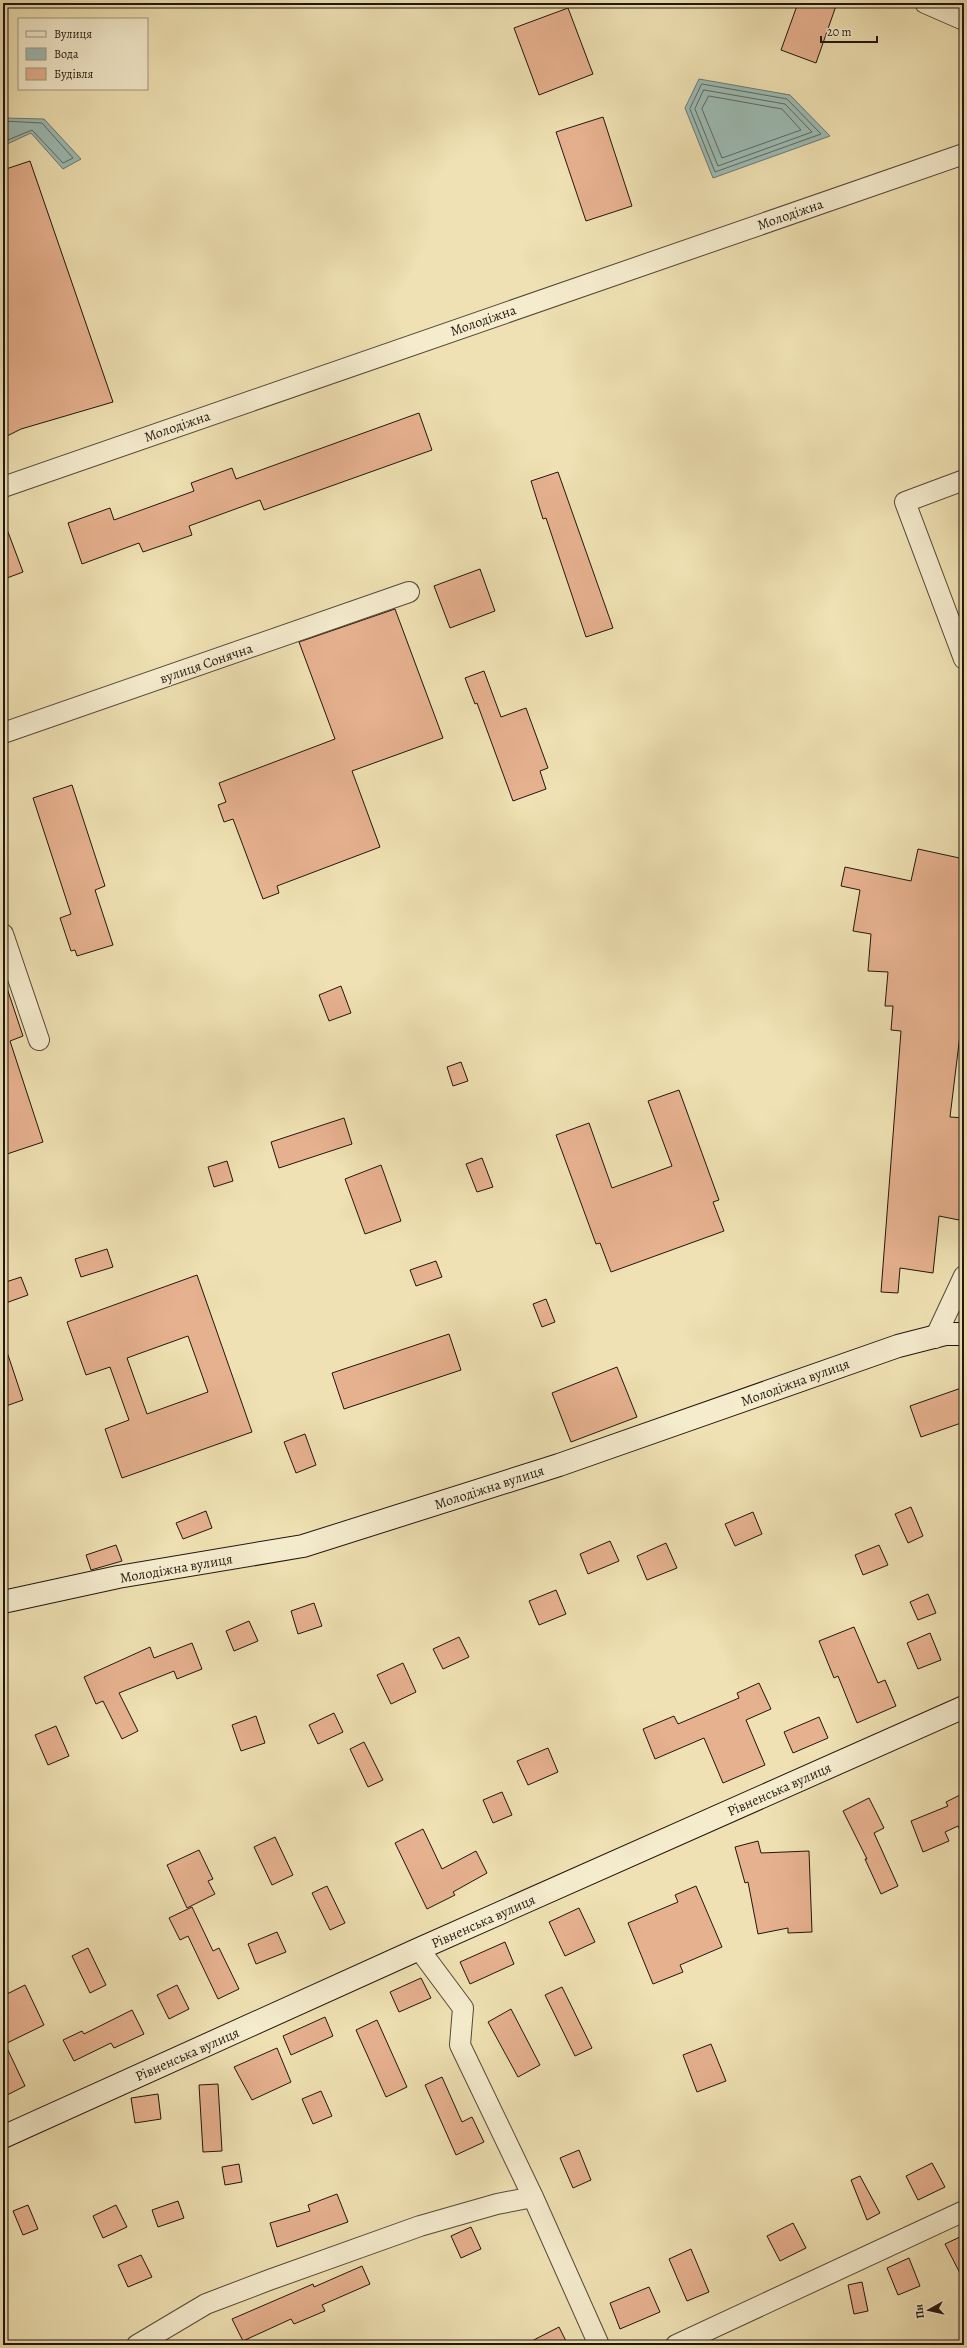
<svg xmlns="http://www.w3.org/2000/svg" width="967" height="2348" font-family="Alegreya,serif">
  <rect width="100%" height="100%" fill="#efe1b3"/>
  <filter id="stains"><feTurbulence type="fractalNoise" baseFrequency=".005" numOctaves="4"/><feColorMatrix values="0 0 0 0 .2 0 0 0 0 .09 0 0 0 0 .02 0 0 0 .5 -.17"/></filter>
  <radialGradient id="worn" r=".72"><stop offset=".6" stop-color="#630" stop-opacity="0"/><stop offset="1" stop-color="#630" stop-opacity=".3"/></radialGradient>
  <path fill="#9cbcb5" stroke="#6b7a72" d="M699 79 790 95 830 136 713 178 685 108Z
    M3 118 44 119 81 159 63 169 31 133 3 146Z"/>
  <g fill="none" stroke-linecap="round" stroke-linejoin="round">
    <path stroke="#5e6962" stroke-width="1" d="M702 84 787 99 821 134 715 172 690 109Z
      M704 90 785 104 812 132 718 166 695 109Z
      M709 96 782 109 801 130 722 158 702 109Z
      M3 121 42 123 73 158 63 163 32 130 3 142"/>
  </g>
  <path fill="#e6b18f" stroke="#21160e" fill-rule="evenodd" d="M798 3H837L816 63 781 50Z
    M568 8 593 74 539 95 514 28Z
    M603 117 632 206 586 221 556 132Z
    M30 161 113 402 21 429 3 438V318L8 317 3 303V170Z
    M419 413 432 450 264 510 260 500 189 526 192 535 143 552 139 543 82 564 68 523 110 508 114 520 194 491 191 483 232 468 236 479Z
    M558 472 613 628 586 637 546 518 543 519 531 481Z
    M3 524H5L23 572 7 578 3 566Z
    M480 569 495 611 450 628 434 586Z
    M395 609 443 738 352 771 380 847 277 886 279 893 263 899 233 819 224 822 218 805 226 802 219 783 335 739 299 642Z
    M484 671 501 717 526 708 548 768 540 771 546 789 513 801 477 703 475 704 465 678Z
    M72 785 105 886 95 890 113 945 77 956 75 950 71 951 60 918 71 914 33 798Z
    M918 849 964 859V1002L950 1117 964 1118V1221L939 1216 933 1273 900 1268 898 1293 881 1292 901 1031 891 1030 893 1006H885L888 972 868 971 871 934 853 931 860 890 841 886 845 867 911 881Z
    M3 985H6L23 1036 10 1041 43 1142 7 1154 3 1142Z
    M341 986 351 1013 329 1021 319 995Z
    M461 1062 468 1081 453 1086 447 1067Z
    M679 1090 719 1200 713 1202 724 1231 611 1272 600 1243 596 1244 556 1135 589 1123 612 1188 672 1166 648 1101Z
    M344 1118 352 1144 279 1168 271 1142Z
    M482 1158 493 1187 477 1192 466 1164Z
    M227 1161 233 1181 214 1187 208 1167Z
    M381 1165 401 1221 365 1234 345 1179Z
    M107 1249 113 1267 81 1277 75 1259Z
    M436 1261 442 1277 416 1286 410 1270Z
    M197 1275 252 1432 122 1478 105 1429 129 1420 110 1367 86 1375 67 1322ZM188 1336 208 1392 147 1414 127 1358Z
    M21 1277 28 1295 3 1304V1283Z
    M546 1299 555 1322 542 1327 533 1304Z
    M449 1334 461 1370 344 1409 332 1373Z
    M6 1349 23 1400 3 1407V1350Z
    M617 1367 637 1417 571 1442 552 1393Z
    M964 1387V1422L921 1437 910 1406Z
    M305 1434 316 1465 296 1473 284 1442Z
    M911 1507 923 1536 908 1543 895 1514Z
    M206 1511 212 1528 183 1539 176 1523Z
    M753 1512 762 1534 735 1546 725 1524Z
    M610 1541 619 1561 588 1574 580 1554Z
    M666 1543 677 1568 647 1580 637 1556Z
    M116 1545 122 1561 91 1570 86 1555Z
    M879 1545 888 1565 863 1575 855 1555Z
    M556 1590 566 1614 539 1625 529 1601Z
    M928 1594 936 1613 918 1620 910 1602Z
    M314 1603 322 1626 298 1634 291 1611Z
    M249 1621 258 1641 234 1651 226 1631Z
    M854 1627 878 1683 885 1680 896 1706 857 1723 838 1676 834 1678 819 1641Z
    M930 1633 941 1660 918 1669 907 1643Z
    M459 1637 469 1657 443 1669 433 1649Z
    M192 1643 202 1669 177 1679 174 1671 119 1693 138 1731 122 1739 103 1701 96 1704 84 1677 150 1647 154 1658Z
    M403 1663 416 1692 391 1704 377 1675Z
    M759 1683 771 1709 746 1720 765 1765 723 1783 704 1738 655 1759 643 1729 674 1716 678 1724 739 1698 737 1693Z
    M334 1713 343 1732 318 1744 309 1725Z
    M256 1716 265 1743 241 1751 232 1725Z
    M819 1717 828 1738 793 1753 784 1732Z
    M56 1726 69 1756 48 1765 35 1735Z
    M364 1742 383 1780 368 1787 350 1749Z
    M548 1748 558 1772 528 1785 517 1761Z
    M502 1792 512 1815 493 1823 483 1800Z
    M964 1793V1839L958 1826 945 1832 949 1841 923 1852 911 1821 948 1806 946 1802Z
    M869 1798 884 1828 874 1833 898 1886 881 1894 865 1859H867L843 1811Z
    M423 1829 442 1869 476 1851 487 1873 453 1892 455 1895 427 1909 395 1843Z
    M275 1837 293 1875 272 1885 254 1847Z
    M758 1841 761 1853 809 1851 812 1932 788 1933V1928L758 1934 748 1882 745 1883 735 1847Z
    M199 1850 213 1879 208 1881 215 1894 187 1908 167 1865Z
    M327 1886 345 1923 330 1930 312 1893Z
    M696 1886 722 1947 680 1965 683 1972 653 1984 628 1923 678 1902 675 1895Z
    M192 1907 213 1951 219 1948 239 1989 218 1999 188 1936 180 1940 169 1918Z
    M579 1908 595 1942 565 1956 549 1922Z
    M277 1932 286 1952 256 1964 248 1944Z
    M505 1942 514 1964 470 1984 460 1962Z
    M88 1948 106 1985 90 1993 72 1956Z
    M421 1978 431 1998 399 2012 390 1992Z
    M25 1985 44 2025 5 2044 25 2086 3 2097V1996Z
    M177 1985 189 2009 169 2019 157 1995Z
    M562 1987 592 2048 575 2056 545 1995Z
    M511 2009 540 2065 518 2077 488 2022Z
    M132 2010 144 2034 114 2048 111 2043 74 2061 63 2040 82 2031 84 2034Z
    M325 2017 333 2036 291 2055 283 2036Z
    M377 2020 407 2087 386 2097 356 2030Z
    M711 2044 726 2081 697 2092 683 2055Z
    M277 2048 291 2082 252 2100 234 2067Z
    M442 2077 462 2122 472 2117 484 2142 456 2155 425 2085Z
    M218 2084 222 2151 203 2152 199 2085Z
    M321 2091 332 2116 313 2124 302 2099Z
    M158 2094 161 2119 135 2123 131 2098Z
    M579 2150 591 2180 573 2188 560 2158Z
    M932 2163 945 2187 918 2200 906 2176Z
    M239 2164 242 2182 225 2185 222 2167Z
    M860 2176 880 2213 867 2220 851 2180Z
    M337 2194 348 2222 277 2247 270 2223 310 2211 308 2205Z
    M178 2201 184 2218 158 2227 152 2210Z
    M28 2205 38 2229 23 2235 13 2211Z
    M116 2205 127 2227 103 2238 93 2216Z
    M793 2223 806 2248 780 2261 767 2236Z
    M471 2227 481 2249 461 2258 451 2236Z
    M964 2235V2281L945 2244Z
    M691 2249 709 2292 687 2301 669 2259Z
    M141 2255 152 2277 128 2287 118 2265Z
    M909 2258 920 2286 898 2295 887 2268Z
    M362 2266 370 2284 322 2305 325 2311 294 2324 291 2319 243 2341 232 2319 313 2284 314 2287Z
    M862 2282 868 2311 854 2314 848 2285Z
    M649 2287 660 2312 620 2329 610 2303Z
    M559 2327 568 2345H524Z"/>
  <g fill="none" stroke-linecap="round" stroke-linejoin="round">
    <defs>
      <path id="street" d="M925 3 964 20
        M964 480 905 502 964 659
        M3 487 964 154
        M3 733 409 592
        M3 934 39 1040
        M935 1338 964 1276
        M419 1949 463 2008 460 2045 533 2197 599 2345
        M137 2345 206 2304 269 2280 420 2226 497 2204 533 2197
        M676 2345 964 2211"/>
      <path id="secondary" d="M3 1602 118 1577 303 1546 559 1465 898 1346 945 1334H964
        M3 2137 419 1949 964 1707"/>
    </defs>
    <use href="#street" stroke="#544937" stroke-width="22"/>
    <use href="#secondary" stroke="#21160e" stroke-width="24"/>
    <use href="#street" stroke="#f5ecce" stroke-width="20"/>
    <use href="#secondary" stroke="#f5ecce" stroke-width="22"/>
  </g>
  <g text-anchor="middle" stroke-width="3" stroke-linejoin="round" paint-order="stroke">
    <g font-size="14" fill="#21160e" stroke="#f5ecce">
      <text transform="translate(790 214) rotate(-19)" y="5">Молодіжна</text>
      <text transform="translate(483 320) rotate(-19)" y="5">Молодіжна</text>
      <text transform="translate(177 426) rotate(-19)" y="5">Молодіжна</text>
      <text transform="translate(206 663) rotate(-19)" y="5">вулиця Сонячна</text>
      <text transform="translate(795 1382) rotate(-20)" y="5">Молодіжна вулиця</text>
      <text transform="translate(489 1487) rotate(-18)" y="5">Молодіжна вулиця</text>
      <text transform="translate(176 1568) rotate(-10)" y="5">Молодіжна вулиця</text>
      <text transform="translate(779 1789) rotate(-24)" y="5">Рівненська вулиця</text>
      <text transform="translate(483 1921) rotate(-24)" y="5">Рівненська вулиця</text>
      <text transform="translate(187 2054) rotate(-24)" y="5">Рівненська вулиця</text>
    </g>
  </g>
  <rect width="967" height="2348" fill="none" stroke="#efe1b3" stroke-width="16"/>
  <rect x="4" y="4" width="959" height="2340" fill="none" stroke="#21160e" stroke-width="2"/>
  <rect x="8" y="8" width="951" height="2332" fill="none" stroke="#21160e"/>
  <rect x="18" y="18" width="130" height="72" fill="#f5ecce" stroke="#a09681"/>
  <rect x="26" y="31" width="20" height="6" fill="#f5ecce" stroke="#a09681"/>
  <text x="54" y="38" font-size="12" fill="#21160e">Вулиця</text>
  <rect x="26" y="48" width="20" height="12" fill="#9cbcb5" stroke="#a09681"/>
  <text x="54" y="58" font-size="12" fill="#21160e">Вода</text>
  <rect x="26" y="68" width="20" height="12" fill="#e6b18f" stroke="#a09681"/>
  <text x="54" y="78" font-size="12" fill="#21160e">Будівля</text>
  <g transform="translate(929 2310) rotate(262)" stroke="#f5ecce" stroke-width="3" paint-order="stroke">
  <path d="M0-3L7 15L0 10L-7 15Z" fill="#21160e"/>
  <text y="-6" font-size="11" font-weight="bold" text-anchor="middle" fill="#21160e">Пн</text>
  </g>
  <path d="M821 36v6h56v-6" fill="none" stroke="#21160e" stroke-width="2"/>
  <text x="827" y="36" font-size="12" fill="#21160e" stroke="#f5ecce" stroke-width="3" paint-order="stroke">20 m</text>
  <rect width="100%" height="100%" filter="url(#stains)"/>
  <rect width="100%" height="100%" fill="url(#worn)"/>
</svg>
